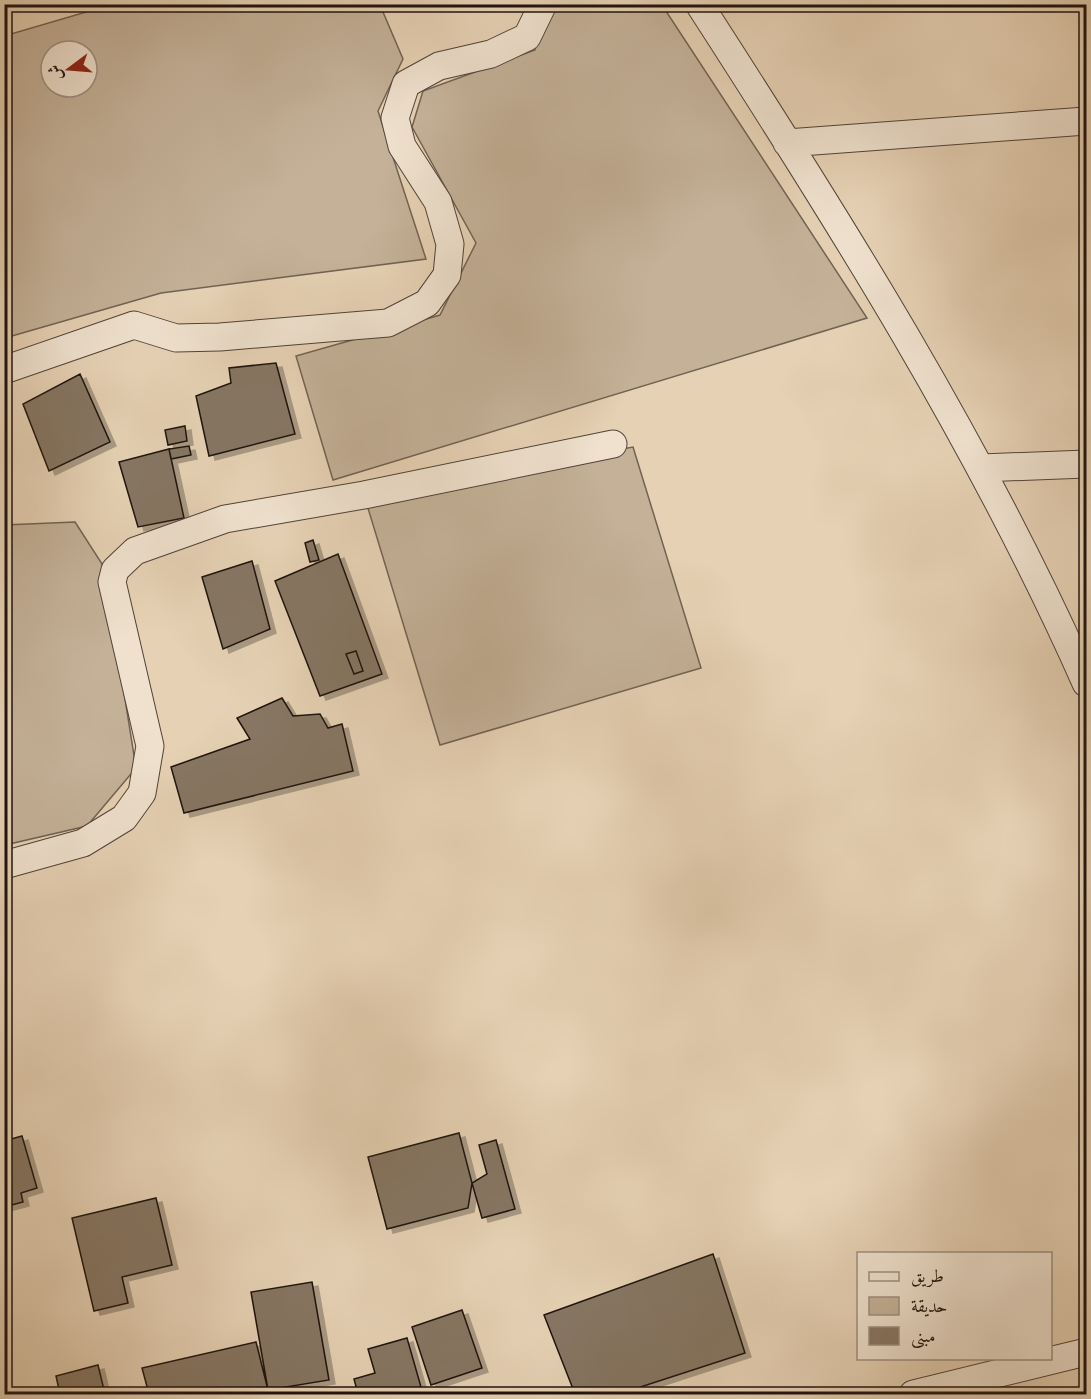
<svg xmlns="http://www.w3.org/2000/svg" width="1091" height="1399" font-family="'Libre Caslon Text',Amiri,serif">
  <defs>
    <filter id="shadow"><feDropShadow dx="6" dy="4" stdDeviation="0" flood-color="#0004"/></filter>
  </defs>
  <rect width="100%" height="100%" fill="#e6d1b4"/>
  <filter id="stains"><feTurbulence type="fractalNoise" baseFrequency=".00333" numOctaves="4"/><feColorMatrix values="0 0 0 0 .2 0 0 0 0 .09 0 0 0 0 .02 0 0 0 .5 -.17"/></filter>
  <radialGradient id="worn" r=".72"><stop offset=".6" stop-color="#630" stop-opacity="0"/><stop offset="1" stop-color="#630" stop-opacity=".3"/></radialGradient>
  <path fill="#c4b198" stroke="#726253" stroke-width="1.5" fill-rule="evenodd" d="M110 5H380L403 59 378 111 426 259 161 293 5 338 4 36ZM51 51H87V87H51Z
    M549 5H662L867 318 333 480 296 356 440 315 476 243 412 127 423 91 535 50Z
    M633 447 701 668 440 745 364 495Z
    M75 522 104 567 136 768 87 826 5 845 4 525Z"/>
  <path fill="#867664" stroke="#1f130e" stroke-width="1.5" filter="url(#shadow)" d="M276 363 295 434 209 456 196 396 231 383 229 368Z
    M80 374 110 442 49 471 23 404Z
    M185 426 187 441 168 445 165 430Z
    M189 446 191 455 171 459 169 449Z
    M169 449 184 518 138 527 119 462Z
    M313 540 319 560 310 562 305 543Z
    M338 554 382 674 320 696 275 581Z
    M252 561 270 629 223 649 202 577Z
    M356 651 363 671 354 674 346 654Z
    M282 698 293 716 320 714 328 728 342 724 353 771 184 813 171 767 250 739 237 718Z
    M459 1133 472 1183 468 1208 387 1229 368 1157Z
    M22 1136 37 1188 21 1193 23 1202 4 1207V1141Z
    M496 1140 515 1209 482 1218 472 1183 487 1174 479 1145Z
    M156 1198 172 1265 122 1277 128 1303 94 1311 72 1218Z
    M713 1254 745 1353 619 1394H575L544 1315Z
    M312 1282 329 1380 268 1390 251 1292Z
    M462 1310 482 1368 431 1385 412 1327Z
    M407 1338 421 1387 396 1394H358L354 1379 375 1373 368 1349Z
    M256 1342 269 1394H149L142 1368Z
    M98 1365 105 1394H60L56 1376Z"/>
  <g fill="none" stroke-linecap="round" stroke-linejoin="round">
    <defs>
      <path id="street" d="M699 4C841 224 980 444 1086 683
        M787 143 1086 121
        M4 370 134 325 176 338 220 337 388 323 427 303 447 275 450 244 438 202 402 146 395 118 406 84 439 66 491 54 527 37 543 4
        M981 468 1086 464
        M4 865 83 843 124 818 142 793 150 746 112 582 115 570 135 551 225 519 364 495 613 444
        M913 1394 1086 1352"/>
    </defs>
    <use href="#street" stroke="#514238" stroke-width="29"/>
    <use href="#street" stroke="#efe1ce" stroke-width="27"/>
  </g>
  <rect width="1091" height="1399" fill="none" stroke="#e6d1b4" stroke-width="24"/>
  <rect x="6" y="6" width="1079" height="1387" fill="none" stroke="#1f130e" stroke-width="3"/>
  <rect x="12" y="12" width="1067" height="1375" fill="none" stroke="#1f130e" stroke-width="1.5"/>
  <rect x="857" y="1252" width="195" height="108" fill="#efe1ce" stroke="#9c8f81" stroke-width="1.5"/>
  <rect x="869" y="1272" width="30" height="9" fill="#efe1ce" stroke="#9c8f81" stroke-width="1.5"/>
  <text x="911" y="1282" font-size="18" fill="#1f130e">طريق</text>
  <rect x="869" y="1297" width="30" height="18" fill="#c4b198" stroke="#9c8f81" stroke-width="1.5"/>
  <text x="911" y="1312" font-size="18" fill="#1f130e">حديقة</text>
  <rect x="869" y="1327" width="30" height="18" fill="#867664" stroke="#9c8f81" stroke-width="1.5"/>
  <text x="911" y="1342" font-size="18" fill="#1f130e">مبنى</text>
  <g transform="translate(69 69) rotate(254)"><circle r="28" fill="#efe1ce" stroke="#9c8f81" stroke-width="1.5"/>
  <path d="M0-4.5L10 22L0 15L-10 22Z" fill="#8f2418"/>
  <text y="-9" font-size="16" font-weight="bold" text-anchor="middle" fill="#1f130e">ش</text>
  </g>
  <rect width="100%" height="100%" filter="url(#stains)"/>
  <rect width="100%" height="100%" fill="url(#worn)"/>
</svg>
